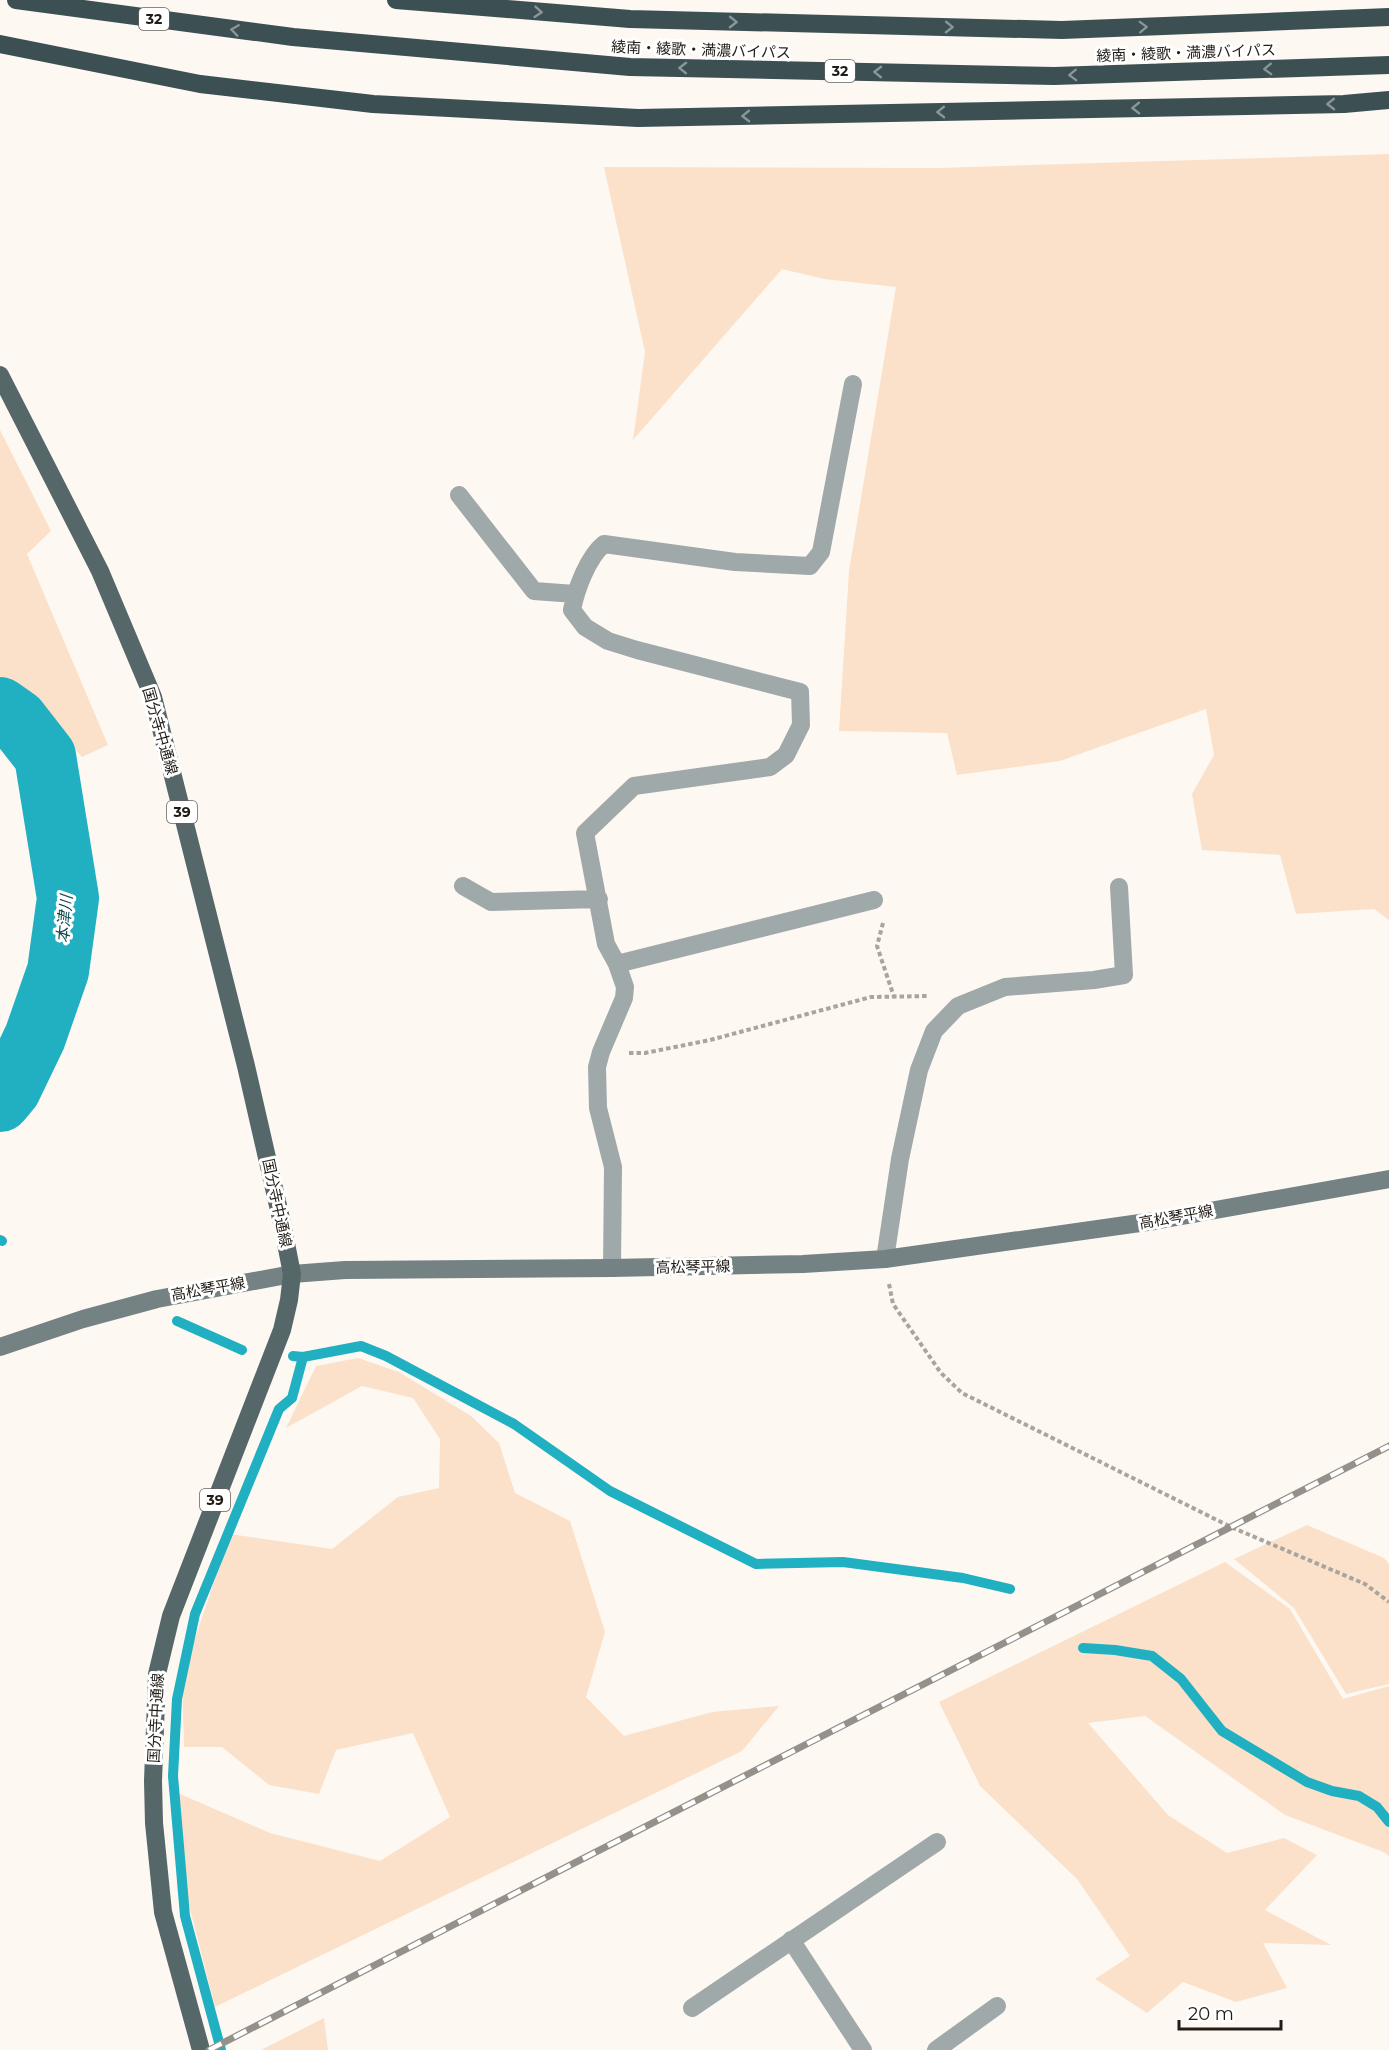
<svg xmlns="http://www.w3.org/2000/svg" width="1389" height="2050" font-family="Montserrat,'Noto Sans JP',sans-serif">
  <rect width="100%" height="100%" fill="#fef8f2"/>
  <path fill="#fbe1ca" d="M1389 154V920L1374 909 1296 914 1280 855 1202 850 1192 794 1214 755 1206 709 1060 761 957 775 947 733 839 731 849 571 896 287 824 279 782 269 633 440 645 352 604 167 939 168Z
    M0 430 51 531 27 554 108 745 82 757 26 695 0 676Z
    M358 1358 399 1372 471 1416 499 1443 515 1493 570 1521 605 1632 586 1697 624 1736 712 1712 779 1706 742 1751 215 2007 179 1866 171 1790 270 1833 380 1861 450 1817 413 1733 336 1750 319 1794 269 1785 222 1747H184L182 1677 230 1534 332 1549 398 1497 439 1488 440 1439 413 1398 362 1386 286 1428 316 1366Z
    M1307 1525 1384 1558 1389 1564V1684L1346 1694 1294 1608 1234 1559Z
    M1225 1562 1290 1609 1343 1699 1389 1686V1857L1386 1853 1285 1815 1145 1716 1088 1723 1168 1815 1227 1853 1284 1838 1317 1855 1265 1910 1331 1945 1263 1943 1287 1988 1236 2002 1183 1982 1147 2013 1095 1979 1130 1956 1077 1879 980 1786 939 1702Z
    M324 2018 328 2050H261Z"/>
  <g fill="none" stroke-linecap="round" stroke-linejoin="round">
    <path stroke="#21b0c1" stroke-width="10" d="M0 1240 2 1241
      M177 1321 242 1350
      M293 1356 303 1357 361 1346 386 1356 514 1424 610 1491 756 1564 843 1562 963 1578 1010 1589
      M1083 1648 1115 1650 1152 1656 1181 1679 1222 1731 1307 1782 1332 1791 1359 1796 1377 1807 1389 1822
      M221 2050 185 1916 173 1776 177 1699 195 1614 279 1409 292 1398 303 1357"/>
    <path stroke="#21b0c1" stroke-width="62" d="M0 708 17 720 45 756 68 898 58 971 35 1037 10 1089 0 1101"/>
    <path stroke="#a9a49e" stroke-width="4" stroke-dasharray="4.5 3" stroke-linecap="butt" d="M883 923 877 946 894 997
      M629 1053H645L710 1040 871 997 929 996
      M889 1284 893 1304 941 1373 962 1393 1231 1527 1365 1584 1389 1602"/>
    <path stroke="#9fa9aa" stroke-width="18" d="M459 495 534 591 575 594
      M463 886 491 902 599 899
      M617 964 874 900
      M885 1259 900 1159 919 1070 934 1031 958 1006 1005 987 1094 980 1124 975 1119 887
      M612 1268 613 1167 598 1108 597 1067 601 1052 624 998 625 987 617 964 606 944 585 833 634 786 770 767 786 755 801 725 800 692 637 650 608 641 585 627 572 610C576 589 588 557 604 544L735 562 810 566 821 552 853 384
      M791 1940 863 2050
      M692 2008 937 1842
      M936 2050 997 2006"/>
    <path stroke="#748284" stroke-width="18" d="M0 1347 83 1319 157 1299 292 1274 345 1270 612 1268 803 1264 885 1259 1154 1221 1389 1179"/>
    <path stroke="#556769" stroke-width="18" d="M0 375 100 571 153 697 246 1066 282 1223 292 1274 289 1300 282 1330 171 1616 157 1674 153 1781 154 1823 163 1912 201 2050"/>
    <path stroke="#3c5053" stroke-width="18" d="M16 0 293 37 630 67 1054 76 1389 65
      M396 0 630 19 1062 30 1389 17
      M0 44 200 84 373 104 638 118 1344 104 1389 100"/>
    <defs>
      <path id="rail" d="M209 2050 1389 1446"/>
    </defs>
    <use href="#rail" stroke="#95908a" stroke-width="7"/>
    <use href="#rail" stroke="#fff" stroke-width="4.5" stroke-dasharray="14" stroke-linecap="butt"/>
  </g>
  <defs><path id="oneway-chevron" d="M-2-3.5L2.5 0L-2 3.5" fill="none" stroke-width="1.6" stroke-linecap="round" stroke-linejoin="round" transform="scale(1.5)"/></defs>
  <g stroke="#8a9698">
    <use href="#oneway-chevron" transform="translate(538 12) rotate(5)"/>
    <use href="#oneway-chevron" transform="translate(733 22) rotate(1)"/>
    <use href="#oneway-chevron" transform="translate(949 27) rotate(1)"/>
    <use href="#oneway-chevron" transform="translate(1143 27) rotate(-2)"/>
    <use href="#oneway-chevron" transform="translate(235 30) rotate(-172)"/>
    <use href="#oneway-chevron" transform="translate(683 68) rotate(-179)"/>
    <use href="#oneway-chevron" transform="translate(1268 69) rotate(178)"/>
    <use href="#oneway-chevron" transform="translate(878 72) rotate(-179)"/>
    <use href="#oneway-chevron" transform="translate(1073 75) rotate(178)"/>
    <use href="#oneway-chevron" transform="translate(1331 104) rotate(179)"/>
    <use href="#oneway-chevron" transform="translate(1136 108) rotate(179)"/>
    <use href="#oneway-chevron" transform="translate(941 112) rotate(179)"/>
    <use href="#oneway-chevron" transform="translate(746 116) rotate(179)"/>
  </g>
  <g text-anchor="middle" stroke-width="6" stroke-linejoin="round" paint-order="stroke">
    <g fill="#fff" stroke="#64605d" stroke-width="1.5">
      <rect x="139" y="8" width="30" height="22" rx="4.5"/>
      <rect x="825" y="60" width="30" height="22" rx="4.5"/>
      <rect x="167" y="801" width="30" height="22" rx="4.5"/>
      <rect x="200" y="1489" width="30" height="22" rx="4.5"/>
    </g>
    <g font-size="14" font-weight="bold" fill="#211c17">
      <text x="154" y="24">32</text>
      <text x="840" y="76">32</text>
      <text x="182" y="817">39</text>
      <text x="215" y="1505">39</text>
    </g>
    <g font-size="15" fill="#211c17" stroke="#fff">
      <text transform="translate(701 50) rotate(2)" y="5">綾南・綾歌・満濃バイパス</text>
      <text transform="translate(1186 53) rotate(-2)" y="5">綾南・綾歌・満濃バイパス</text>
      <text transform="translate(160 731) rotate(74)" y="5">国分寺中通線</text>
      <text transform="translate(277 1203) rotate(78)" y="5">国分寺中通線</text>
      <text transform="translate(1176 1217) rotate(-10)" y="5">高松琴平線</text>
      <text transform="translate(693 1267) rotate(-1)" y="5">高松琴平線</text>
      <text transform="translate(208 1289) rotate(-10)" y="5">高松琴平線</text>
      <text transform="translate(156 1718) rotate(-87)" y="5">国分寺中通線</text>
    </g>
    <g font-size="16" font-style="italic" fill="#104950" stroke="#fff">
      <text transform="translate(64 919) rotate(-85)" y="6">本津川</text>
    </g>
  </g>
  <path d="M1179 2020v9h102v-9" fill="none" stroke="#211c17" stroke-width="3"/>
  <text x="1188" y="2020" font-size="18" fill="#211c17" stroke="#ffffff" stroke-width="4.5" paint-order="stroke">20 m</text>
</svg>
